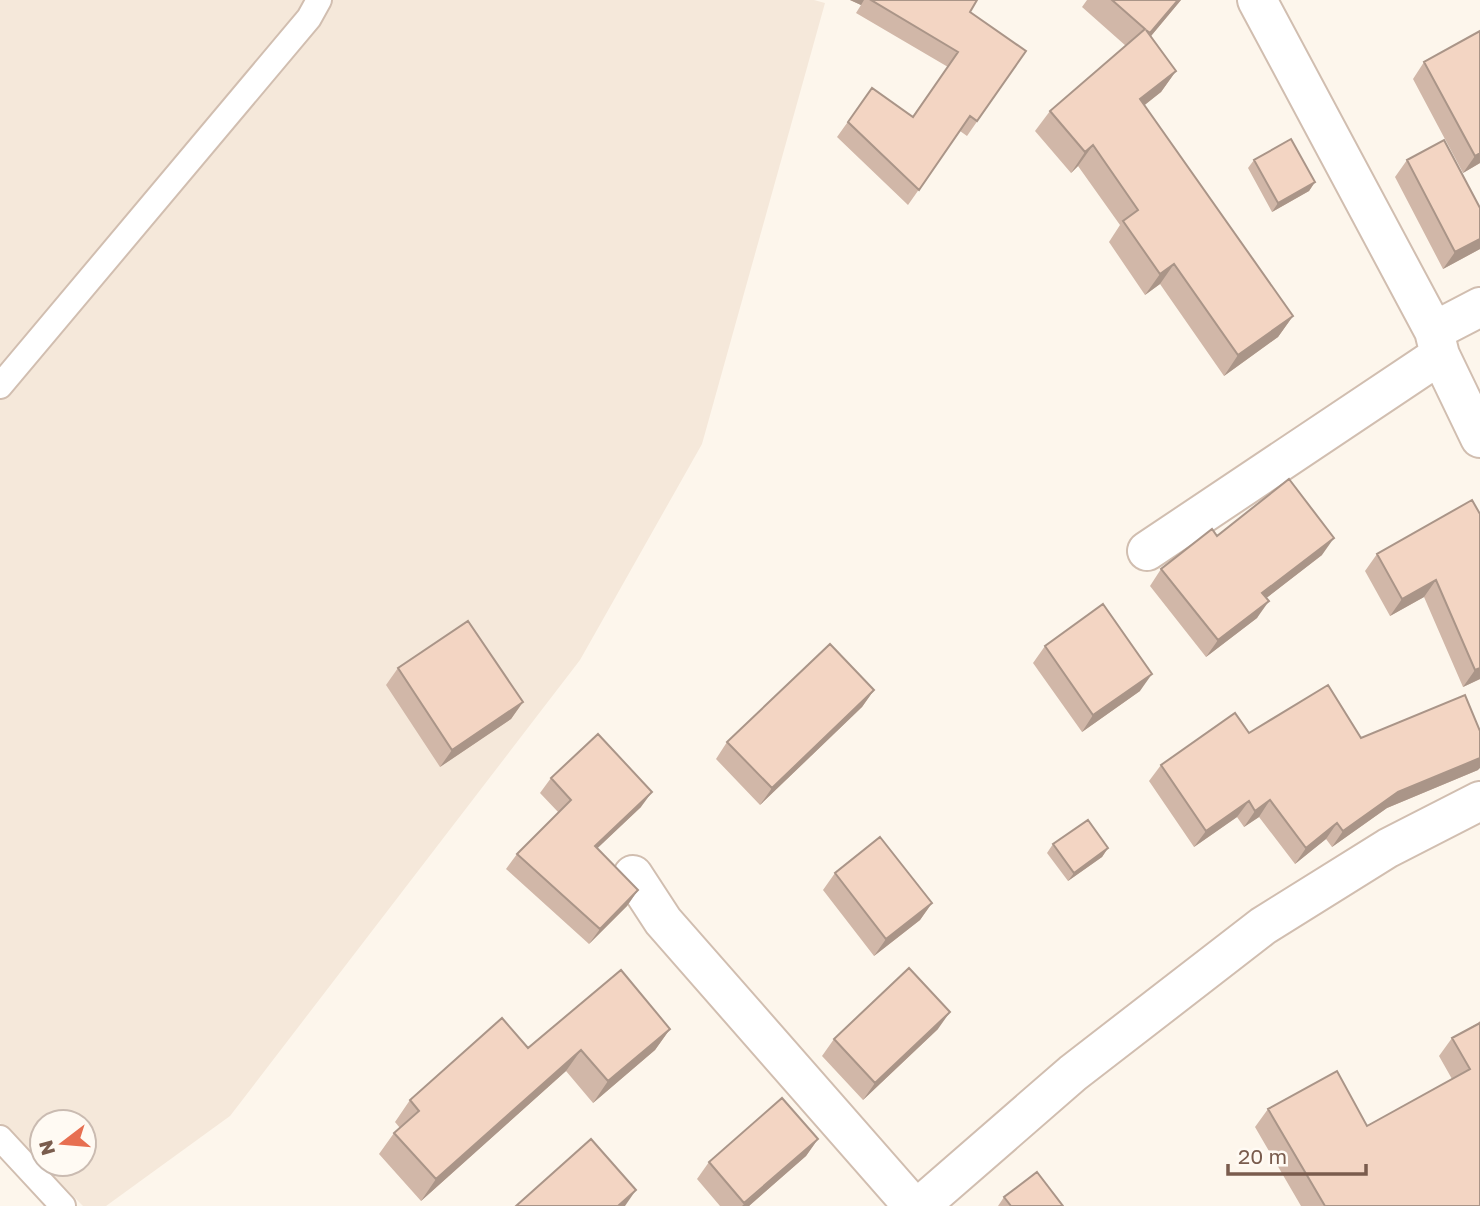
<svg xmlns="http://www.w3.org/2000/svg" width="1480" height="1206" font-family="'Golos Text',sans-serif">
  <rect width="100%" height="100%" fill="#fdf6ec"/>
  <path fill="#f5e8da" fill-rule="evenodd" d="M0 0H814L825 3 702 444 580 660 230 1116 106 1206H83L0 1123ZM42 1122H84V1164H42Z"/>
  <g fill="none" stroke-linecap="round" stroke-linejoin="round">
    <defs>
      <path id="lane" d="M0 386 309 18 319 0
        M0 1138 63 1206"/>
      <path id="street" d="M1257 0 1434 331 1440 355 1480 438
        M1434 331 1480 307
        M1147 551 1440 355
        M633 875 663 921 913 1206
        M920 1206 1073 1073 1263 926 1388 848 1480 801"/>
    </defs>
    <use href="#lane" stroke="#d1beb0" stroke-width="28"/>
    <use href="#street" stroke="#d1beb0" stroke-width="42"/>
    <use href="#lane" stroke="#fff" stroke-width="24"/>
    <use href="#street" stroke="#fff" stroke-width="38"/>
  </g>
  <path fill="#d1b7a8" d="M850 0H977L970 12 1026 51 967 136 960 131 908 205 837 137 872 88 912 117 948 67 856 13 861 5Z
    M1087 0H1181L1151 36 1176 71 1161 92 1144 105 1293 316 1278 337 1224 376 1160 284 1145 295 1109 242 1120 225 1078 166 1071 173 1035 131 1050 111 1126 46 1082 7Z
    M1424 62 1480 163 1463 173 1413 79Z
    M1254 160 1315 182 1309 191 1272 212 1248 168Z
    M1407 160 1480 249 1443 269 1395 177Z
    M1472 500 1480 679 1463 687 1424 597 1390 616 1365 571 1377 554Z
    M1217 536 1322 555 1266 598 1257 618 1206 657 1150 586 1161 569Z
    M1045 646 1140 691 1082 732 1033 663Z
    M398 668 523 702 511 719 440 767 386 685Z
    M874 690 862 707 760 805 716 759 727 742Z
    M1249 733 1361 738 1478 770 1387 808 1332 847 1326 839 1295 864 1259 817 1244 827 1237 817 1194 847 1149 781 1161 765Z
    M551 778 641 807 597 848 638 890 627 906 589 944 506 869 517 854 559 813 540 793Z
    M1053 844 1108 848 1102 857 1068 881 1047 853Z
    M835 873 932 903 920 920 874 956 823 890Z
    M1480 1021V1206H1301L1255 1127 1268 1109 1367 1126 1452 1079 1439 1056 1452 1038 1478 1023Z
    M670 1029 655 1050 593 1103 566 1071 421 1201 379 1154 394 1133 400 1128 395 1122 410 1100 528 1048Z
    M938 1029 863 1100 822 1056 834 1039Z
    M818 1139 806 1156 749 1206H720L697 1179 709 1162Z
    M1004 1197 1063 1206H998Z"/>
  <path fill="#aa9588" d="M850 0H864L861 5Z
    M1178 0H1181L1136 54 1150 33Z
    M1176 71 1161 92 1126 120 1140 99Z
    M1093 145 1078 166 1071 173 1085 152Z
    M1480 153V163L1463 173 1475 156Z
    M1315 182 1309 191 1272 212 1278 203Z
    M1480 239V249L1443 269 1455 252Z
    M1174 264 1160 284 1145 295 1160 274Z
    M1293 316 1278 337 1224 376 1238 355Z
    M1334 538 1322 555 1251 610 1262 593Z
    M1436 580 1424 597 1390 616 1402 599Z
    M1269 601 1257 618 1206 657 1218 640Z
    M1480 668V679L1463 687 1475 670Z
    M1152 674 1140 691 1082 732 1093 715Z
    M874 690 862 707 760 805 772 788Z
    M523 702 511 719 440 767 452 750Z
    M1480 758V768L1478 770 1387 808 1332 847 1343 831 1398 792Z
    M652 792 641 807 584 861 595 846Z
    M1270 800 1259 817 1244 827 1255 811Z
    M1249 801 1237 817 1194 847 1206 831Z
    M1337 823 1326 839 1295 864 1306 848Z
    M1108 848 1102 857 1068 881 1074 873Z
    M638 890 627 906 589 944 600 929Z
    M932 903 920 920 874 956 886 939Z
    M950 1012 938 1029 863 1100 875 1083Z
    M670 1029 655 1050 593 1103 608 1081Z
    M581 1050 566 1071 421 1201 436 1179Z
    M818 1139 806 1156 749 1206H742Z
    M636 1190 625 1206H618Z"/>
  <path fill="#f3d5c3" stroke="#aa9588" stroke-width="2" d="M871 0H977L970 12 1026 51 977 121 970 116 919 190 848 122 872 88 913 117 958 52Z
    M1112 0H1178L1150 33 1146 30 1176 71 1140 99 1293 316 1238 355 1174 264 1160 274 1123 221 1138 210 1093 145 1085 152 1050 111 1145 29Z
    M1480 31V153L1475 156 1424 62Z
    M1291 139 1315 182 1278 203 1254 160Z
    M1444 140 1480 208V239L1455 252 1407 160Z
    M1289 479 1334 538 1262 593 1269 601 1218 640 1161 569 1212 529 1217 536Z
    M1472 500 1480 514V668L1475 670 1436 580 1402 599 1377 554Z
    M1103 604 1152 674 1093 715 1045 646Z
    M468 621 523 702 452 750 398 668Z
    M830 644 874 690 772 788 727 742Z
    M1328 685 1361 738 1465 695 1480 731V758L1398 792 1343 831 1337 823 1306 848 1270 800 1255 811 1249 801 1206 831 1161 765 1235 713 1249 733Z
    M598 734 652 792 595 846 638 890 600 929 517 854 571 800 551 778Z
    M1088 820 1108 848 1074 873 1053 844Z
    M880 837 932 903 886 939 835 873Z
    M909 968 950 1012 875 1083 834 1039Z
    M621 970 670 1029 608 1081 581 1050 436 1179 394 1133 419 1111 410 1100 502 1018 528 1048Z
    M1480 1023V1206H1325L1268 1109 1337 1071 1367 1126 1470 1069 1452 1038Z
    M782 1098 818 1139 744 1203 709 1162Z
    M591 1139 636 1190 618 1206H516Z
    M1037 1172 1063 1206H1011L1004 1197Z"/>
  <g transform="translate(63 1143) rotate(254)"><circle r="33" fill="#fffaf3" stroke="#cabbb1" stroke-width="2"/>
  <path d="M0-5L12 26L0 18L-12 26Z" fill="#e76f51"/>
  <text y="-10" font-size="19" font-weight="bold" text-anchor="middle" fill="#7a5c4d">N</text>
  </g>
  <path d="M1228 1164v10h138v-10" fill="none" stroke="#7a5c4d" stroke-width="3.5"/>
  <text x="1238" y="1164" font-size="21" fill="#7a5c4d" stroke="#fffaf3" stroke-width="5" paint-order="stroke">20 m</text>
</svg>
